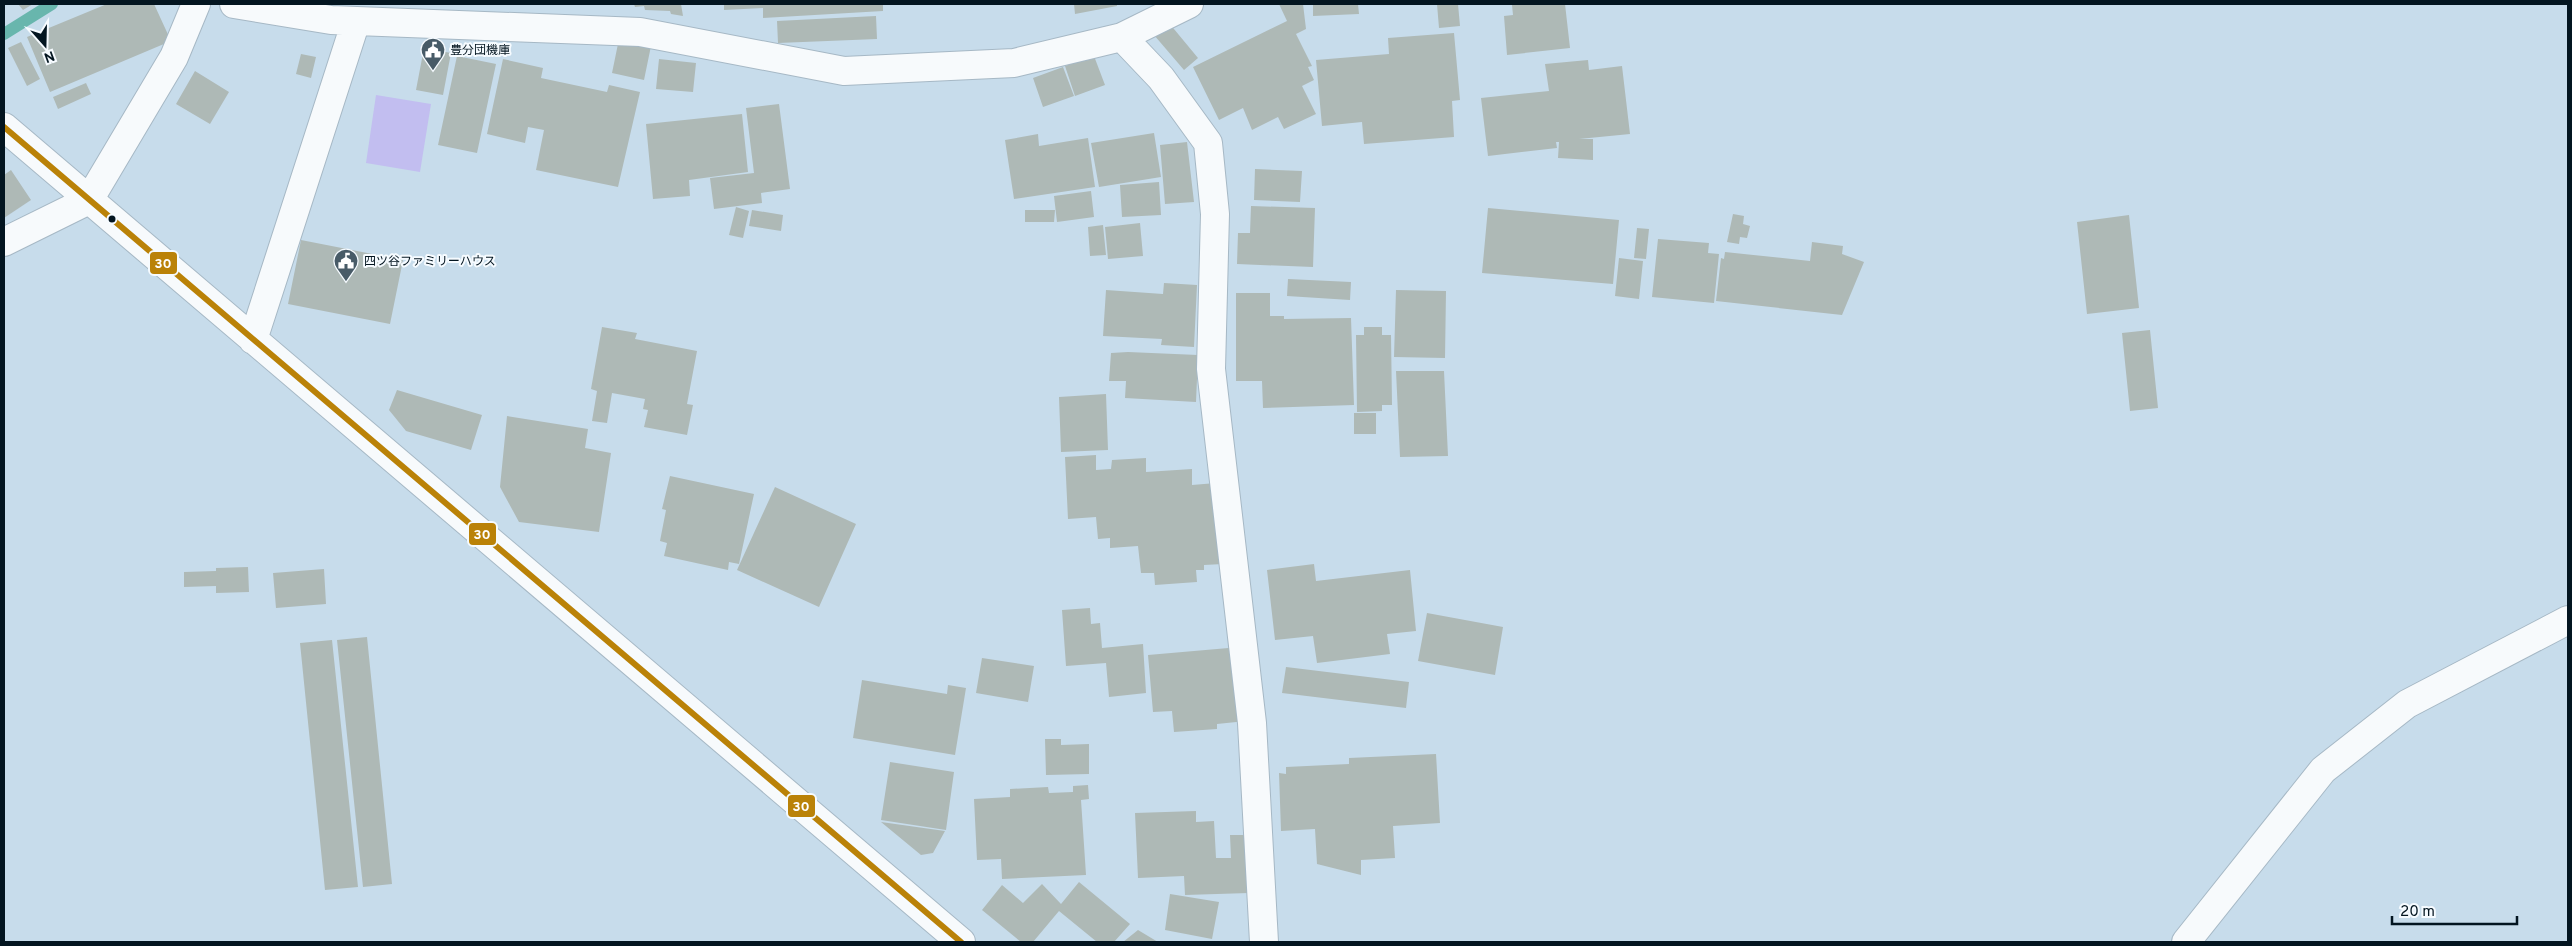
<svg xmlns="http://www.w3.org/2000/svg" width="2572" height="946" font-family="Overpass,'Noto Sans JP',sans-serif">
  <rect width="100%" height="100%" fill="#c7dceb"/>
  <path fill="#c2bef0" d="M376 95 431 104 420 172 366 163Z"/>
  <g fill="none" stroke-linecap="round" stroke-linejoin="round">
    <path stroke="#68b6ad" stroke-width="12" d="M4 34 52 4"/>
  </g>
  <path fill="#aeb9b6" d="M18 4H33L23 10Z
    M107 4H154L171 41 50 92 27 37Z
    M634 4H681L683 16 671 14 670 11 645 10 644 6 635 7Z
    M724 4H883V11L763 18V8L724 10Z
    M1074 4H1117V6L1075 14Z
    M1279 4H1303L1306 29 1296 34 1312 66 1308 67 1314 80 1302 86 1316 114 1284 129 1278 117 1252 130 1243 108 1219 120 1193 67 1287 21Z
    M1313 4H1358L1359 14 1313 16Z
    M1437 4H1458L1460 26 1439 28Z
    M1528 4H1565L1570 48 1507 55 1504 16 1513 15 1512 5Z
    M876 16 877 39 778 43 777 21Z
    M1169 23 1198 58 1184 70 1154 35Z
    M1454 33 1460 100 1452 101 1454 137 1364 144 1362 122 1322 126 1316 60 1389 54 1388 38Z
    M619 39 651 46 644 80 612 73Z
    M21 42 40 79 27 86 8 48Z
    M424 48 451 53 443 95 416 90Z
    M301 54 316 57 311 78 296 74Z
    M457 56 496 64 477 153 438 145Z
    M1094 56 1105 85 1075 96 1065 66Z
    M503 59 543 68 541 78 607 92 609 85 640 92 618 187 536 170 544 130 528 127 525 143 487 134Z
    M659 59 696 63 693 92 656 89Z
    M1588 60 1589 70 1622 66 1630 134 1579 139H1593V160L1558 158 1559 142H1556L1557 148 1488 156 1481 98 1549 91 1545 64Z
    M1063 67 1074 96 1043 107 1033 78Z
    M195 71 229 92 210 124 176 104Z
    M86 83 91 94 58 109 53 97Z
    M779 104 790 189 761 193 762 203 714 209 710 178 754 173 746 108Z
    M742 114 748 172 689 180 690 196 653 199 646 124Z
    M1154 133 1161 177 1099 187 1091 143Z
    M1038 134 1039 146 1088 138 1095 187 1014 199 1005 140Z
    M1187 142 1194 202 1165 204 1160 145Z
    M1255 169 1302 171 1300 202 1254 200Z
    M11 170 31 200 4 218V175Z
    M1159 182 1161 215 1122 217 1120 185Z
    M1091 191 1094 217 1057 222 1054 196Z
    M1251 206 1315 208 1313 267 1237 264 1238 233H1250Z
    M736 207 749 211 743 238 729 235Z
    M1488 208 1619 220 1613 284 1482 273Z
    M752 210 783 215 781 231 749 226Z
    M1025 210H1055L1054 222H1025Z
    M1733 214 1744 216 1743 224 1750 226 1747 238 1740 237 1739 244 1727 242Z
    M2129 215 2139 308 2087 314 2077 222Z
    M1140 223 1143 256 1108 259 1105 227Z
    M1103 225 1106 255 1090 256 1088 227Z
    M1637 228 1649 229 1646 259 1634 258Z
    M1658 239 1709 243 1708 253 1719 254 1714 303 1652 297Z
    M301 240 403 260 390 324 288 304Z
    M1812 242 1843 246 1842 254 1864 262 1842 315 1716 301 1721 258 1724 259 1725 252 1810 261Z
    M1619 258 1643 261 1639 299 1615 296Z
    M1288 279 1351 282 1350 300 1287 296Z
    M1164 283 1197 285 1194 347 1161 345 1162 339 1103 336 1106 290 1163 294Z
    M1396 290 1446 291 1445 358 1394 357Z
    M1236 293H1270V316H1284V319L1351 318 1354 405 1263 408 1262 381H1236Z
    M602 327 637 333 635 339 697 351 687 404 693 405 687 435 644 427 648 410 643 409 645 399 612 393 607 423 592 421 597 391 591 389Z
    M1364 327H1382V335H1391L1392 405H1382V411L1357 412 1356 335H1364Z
    M2150 330 2158 408 2130 411 2122 333Z
    M1128 352 1198 355 1196 402 1125 398 1126 381H1109L1111 353Z
    M1396 371H1444L1448 456 1400 457Z
    M397 390 482 415 471 450 406 431 389 410Z
    M1106 394 1108 450 1061 452 1059 397Z
    M1354 413H1376V434H1354Z
    M507 416 588 429 585 448 611 453 599 532 519 522 500 487Z
    M1096 455V470L1111 469 1112 460 1146 458V472L1192 469V485L1216 483 1223 564 1204 565V570H1196L1197 582 1155 585 1154 573H1141L1138 546 1110 548V538L1098 539 1096 517 1068 519 1065 457Z
    M670 476 754 494 739 564 729 562 728 570 664 556 667 543 660 541 666 510 662 509Z
    M775 487 856 524 819 607 737 570Z
    M1314 564 1316 581 1410 570 1416 631 1387 634 1390 654 1317 663 1313 636 1275 640 1267 570Z
    M248 567 249 592 216 593V586L184 587V572L216 571V568Z
    M324 569 326 604 276 608 273 573Z
    M1090 608 1091 624 1100 623 1102 648 1143 644 1146 693 1109 697 1106 663 1066 666 1062 610Z
    M1427 613 1503 627 1495 675 1418 661Z
    M367 637 392 884 363 887 337 640Z
    M332 640 358 887 325 890 300 643Z
    M1240 647 1246 721 1217 724V729L1174 732 1172 711 1153 712 1148 655Z
    M982 658 1034 666 1028 702 976 693Z
    M1286 667 1409 682 1406 708 1282 693Z
    M862 680 947 694 948 685 966 688 955 755 853 738Z
    M1045 739H1061V745L1089 744V774L1046 775Z
    M1436 754 1440 823 1393 826 1395 858 1361 860V875L1317 864 1315 829 1281 831 1279 773 1286 774V767L1349 764V758Z
    M890 762 954 772 946 830 881 820Z
    M1088 785 1089 799 1081 800 1086 875 1002 879 1001 859 977 860 974 799 1010 797V789L1048 787 1049 793 1073 792V786Z
    M1196 811V822L1214 821 1216 858H1231L1230 835H1246L1249 893 1185 895 1184 876 1138 878 1135 813Z
    M881 822 945 831 933 853 921 855Z
    M1079 882 1130 924 1114 942H1097L1059 911 1033 942H1021L982 910 1002 885 1023 903 1042 884 1061 904Z
    M1170 894 1219 902 1212 939 1165 930Z
    M1138 930 1158 942H1123Z"/>
  <g fill="none" stroke-linecap="round" stroke-linejoin="round">
    <defs>
      <path id="minor" d="M234 4 331 20 640 32 844 71 1014 63 1122 37 1189 4
        M1122 37 1161 78 1208 143 1215 214 1211 369 1252 723 1264 942
        M4 127 961 942
        M4 242 89 200 174 57 196 4
        M253 340 356 21
        M2186 942 2323 770 2407 704 2568 620"/>
    </defs>
    <use href="#minor" stroke="#a6b8c5" stroke-width="30"/>
    <use href="#minor" stroke="#f7fafc" stroke-width="28"/>
    <defs>
      <path id="bus-1" d="M4 127 961 942"/>
    </defs>
    <use href="#bus-1" stroke="#f6fbff" stroke-width="10"/>
    <use href="#bus-1" stroke="#ba8208" stroke-width="6"/>
  </g>
  <defs>
    <symbol id="civic-pin" viewBox="-11 -11 22 30"><path d="M0 17L-7.5 6A9.5 9.5 0 1 1 7.5 6Z" fill="#485b67" stroke="#f6fbff"/><path d="M-.6-6.5H3V-4.5H.6V-3L4-1V1h2V6H-6V1h2V-1L-.6-3ZM-1.2 2.5V6h2.4V2.5Z" fill="#fff"/></symbol>
  </defs>
  <g fill-rule="evenodd">
    <use href="#civic-pin" x="419" y="36" width="28" height="38"/>
    <use href="#civic-pin" x="332" y="247" width="28" height="38"/>
  </g>
  <circle fill="#031520" stroke="#f6fbff" stroke-width="2" cx="112" cy="219" r="4.5"/>
  <g text-anchor="middle" stroke-width="4" stroke-linejoin="round" paint-order="stroke">
    <g font-size="12" fill="#031520" stroke="#f6fbff" text-anchor="start">
      <text x="450" y="54">豊分団機庫</text>
      <text x="364" y="265">四ツ谷ファミリーハウス</text>
    </g>
  </g>
  <g stroke="#f6fbff" stroke-width="2">
    <rect x="149" y="251" width="29" height="24" rx="5" fill="#ba8208"/>
    <rect x="468" y="522" width="29" height="24" rx="5" fill="#ba8208"/>
    <rect x="787" y="794" width="29" height="24" rx="5" fill="#ba8208"/>
  </g>
  <g font-size="14" text-anchor="middle" font-weight="bold" fill="#fff">
    <text x="163" y="268">30</text>
    <text x="482" y="539">30</text>
    <text x="801" y="811">30</text>
  </g>
  <rect width="2572" height="946" fill="none" stroke="#031520" stroke-width="10"/>
  <g transform="translate(45 45) rotate(160)" stroke="#f6fbff" stroke-width="4" paint-order="stroke">
  <path d="M0-4L9 19L0 12L-9 19Z" fill="#031520"/>
  <text y="-8" font-size="14" font-weight="bold" text-anchor="middle" fill="#031520">N</text>
  </g>
  <path d="M2392 916v8h125v-8" fill="none" stroke="#031520" stroke-width="2.5"/>
  <text x="2400" y="916" font-size="15" fill="#031520" stroke="#f6fbff" stroke-width="4" paint-order="stroke">20 m</text>
</svg>
